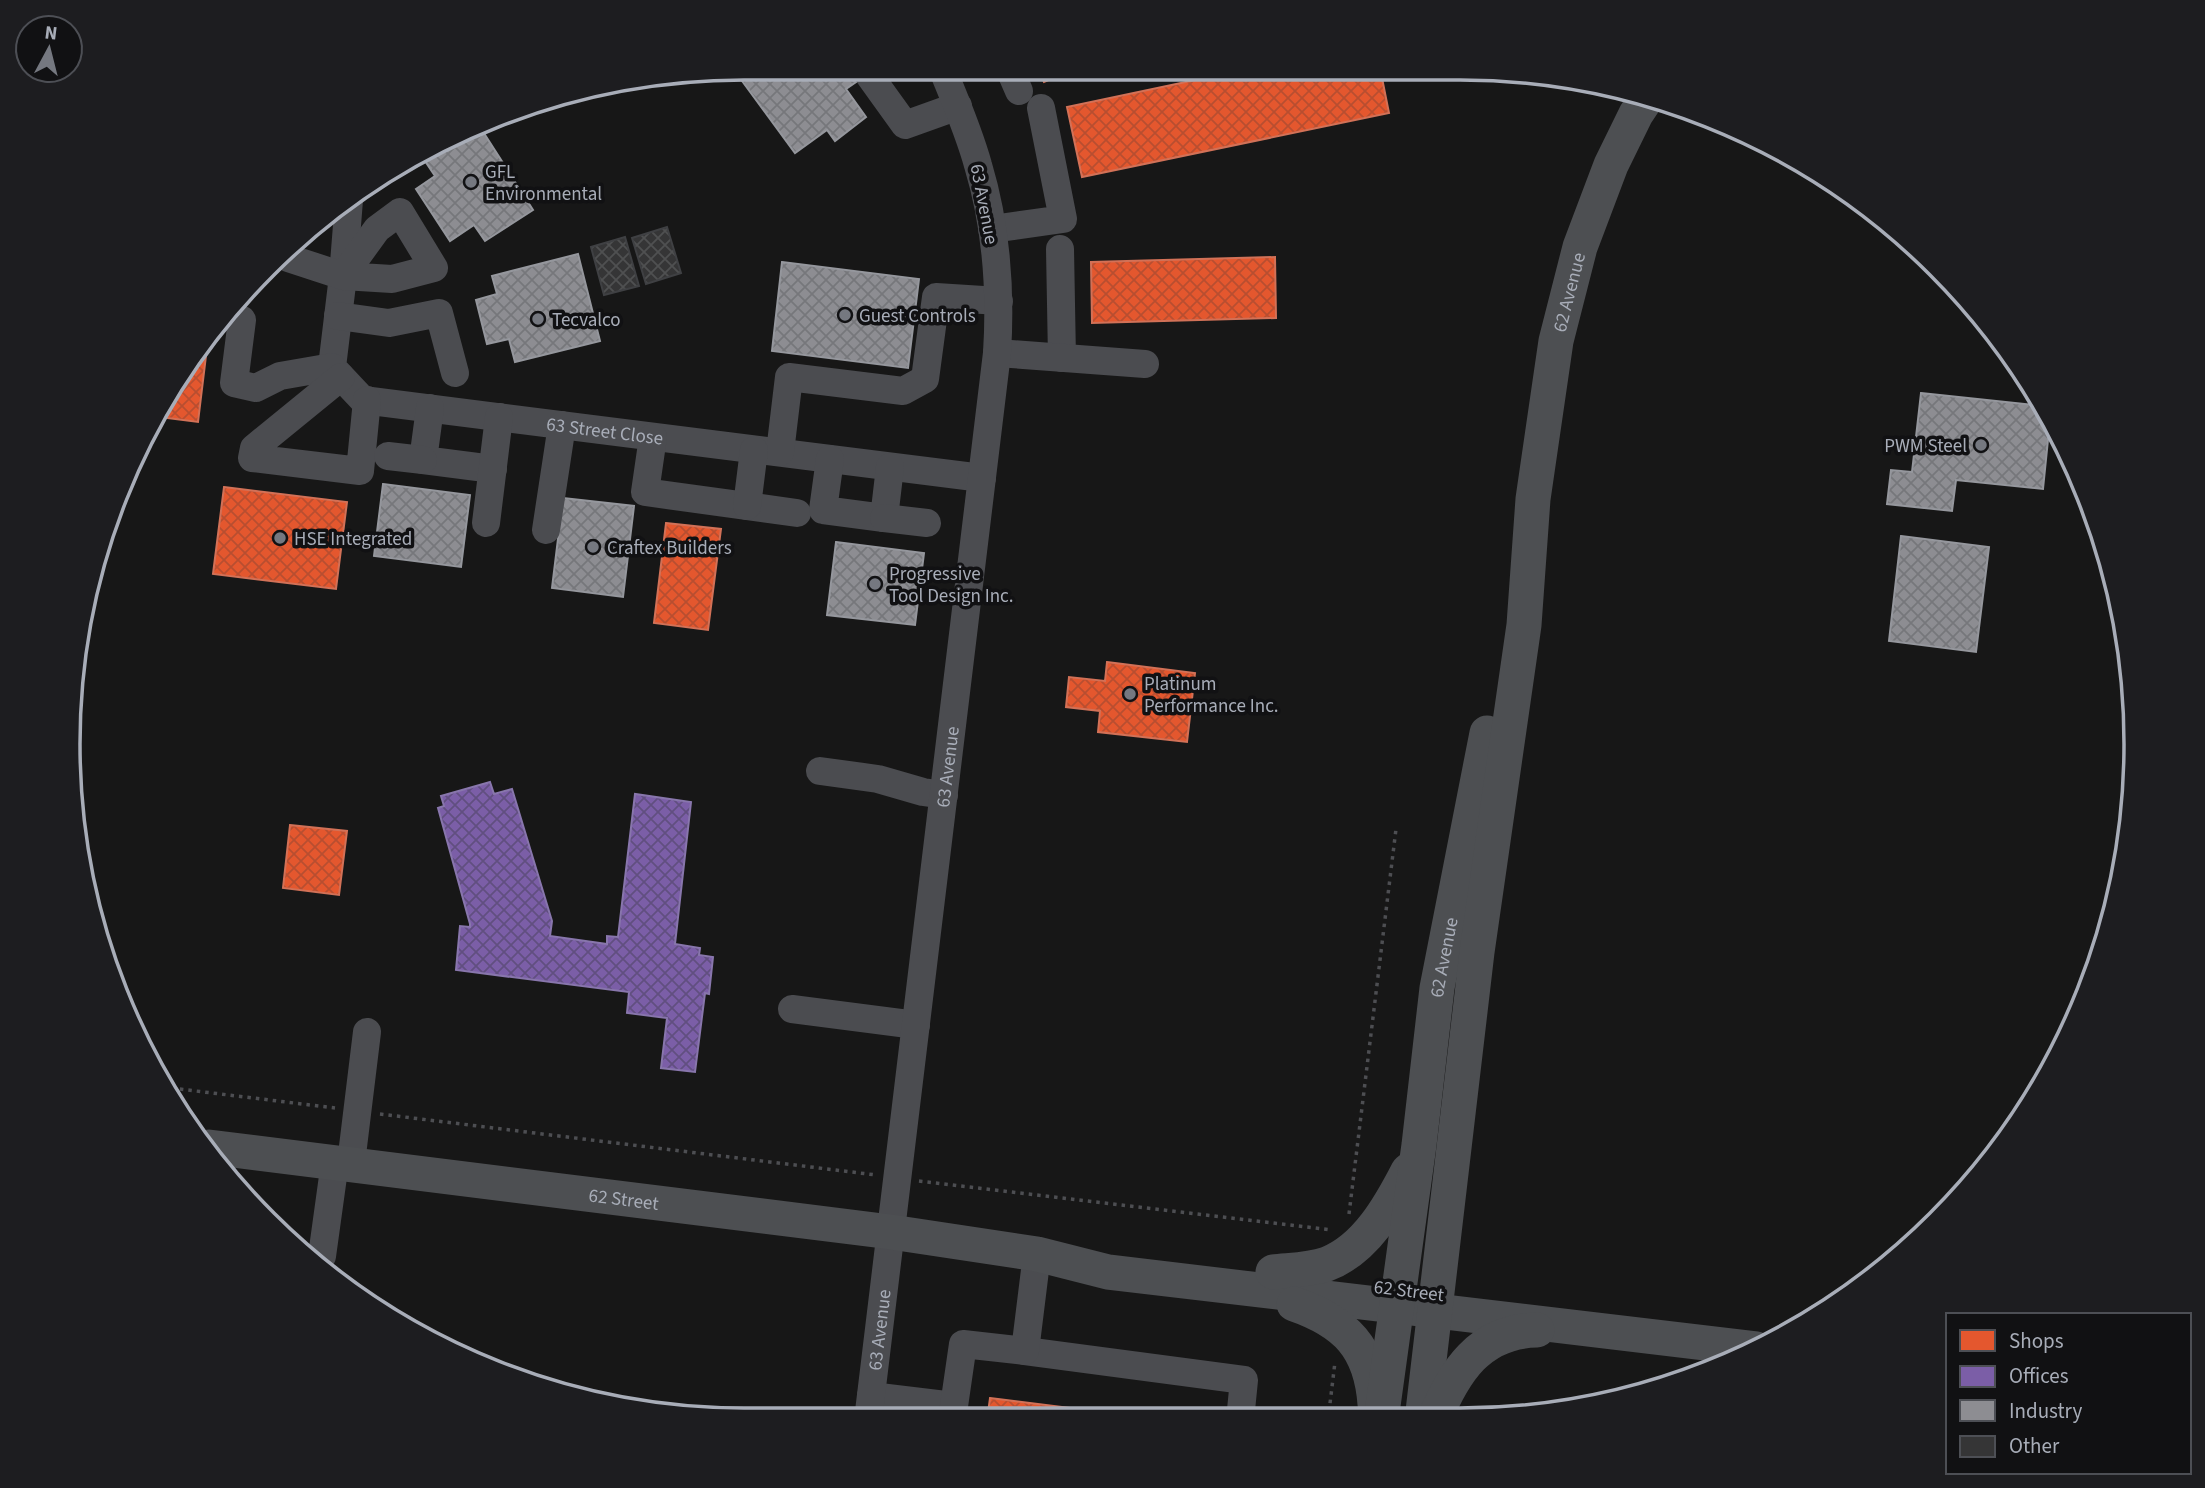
<svg xmlns="http://www.w3.org/2000/svg" width="2205" height="1488" font-family="'Source Sans 3',sans-serif">
  <defs>
    <pattern id="shops-cross-hatch" width="8" height="8" patternUnits="userSpaceOnUse" patternTransform="scale(1.75)"><rect width="8" height="8" fill="#e4572e"/><path d="M0 0l8 8M0 8l8-8" fill="none" stroke="#b84e30"/></pattern>
    <pattern id="offices-cross-hatch" width="8" height="8" patternUnits="userSpaceOnUse" patternTransform="scale(1.75)"><rect width="8" height="8" fill="#7b5ea7"/><path d="M0 0l8 8M0 8l8-8" fill="none" stroke="#614f80"/></pattern>
    <pattern id="industry-cross-hatch" width="8" height="8" patternUnits="userSpaceOnUse" patternTransform="scale(1.75)"><rect width="8" height="8" fill="#8d8d92"/><path d="M0 0l8 8M0 8l8-8" fill="none" stroke="#76777b"/></pattern>
    <pattern id="building-cross-hatch" width="8" height="8" patternUnits="userSpaceOnUse" patternTransform="scale(1.75)"><rect width="8" height="8" fill="#353536"/><path d="M0 0l8 8M0 8l8-8" fill="none" stroke="#4f5051"/></pattern>
  </defs>
  <rect width="100%" height="100%" fill="#171717"/>
  <path fill="url(#shops-cross-hatch)" stroke="#d27157" stroke-width="2" d="M1038 68H1077L1044 82Z
    M1252 68H1380L1389 113 1082 177 1067 107Z
    M1275 257 1276 318 1092 323 1091 262Z
    M209 331 198 422 159 417 208 332Z
    M224 487 347 502 336 589 213 574Z
    M666 523 721 529 708 630 654 623Z
    M1107 662 1195 673 1187 742 1098 732 1100 711 1066 707 1069 677 1105 681Z
    M290 825 347 831 339 895 283 888Z
    M990 1398 1166 1420H987Z"/>
  <path fill="url(#offices-cross-hatch)" stroke="#8876ac" stroke-width="2" d="M490 782 494 794 512 789 552 921 550 936 607 944V936L618 937 635 794 691 802 675 944 700 948 699 955 713 957 709 994 705 993 695 1072 661 1068 667 1018 627 1013 629 992 456 970 460 926 470 927V924L438 808 444 806 441 796Z"/>
  <path fill="url(#industry-cross-hatch)" stroke="#95979d" stroke-width="2" d="M744 68H855L862 78 846 89 866 117 835 141 827 130 795 153 734 70Z
    M480 127 533 210 485 241 474 225 450 241 416 189 435 176 425 161Z
    M578 254 600 341 515 362 509 339 487 344 476 300 497 294 492 276Z
    M782 262 919 279 908 368 772 351Z
    M1921 393 2043 406 2050 420 2043 489 1956 480 1952 511 1887 504 1891 470 1912 472Z
    M383 484 470 495 461 567 374 556Z
    M563 498 634 506 623 597 552 588Z
    M1901 536 1989 547 1976 652 1889 641Z
    M836 542 924 553 915 625 827 615Z"/>
  <path fill="url(#building-cross-hatch)" stroke="#3f4043" stroke-width="2" d="M667 227 681 273 646 284 632 238Z
    M625 237 639 286 604 295 591 247Z"/>
  <g fill="none" stroke-linecap="round" stroke-linejoin="round">
    <path stroke="#4d4e52" stroke-width="3.5" stroke-dasharray="3.5 5" stroke-linecap="butt" d="M163 1087 335 1108
      M380 1114 876 1175
      M919 1181 1332 1230
      M1349 1214 1396 829
      M1328 1420 1335 1362"/>
    <g stroke="#4b4c50" stroke-width="28">
      <path d="M864 68 905 125 958 106"/>
      <path d="M1009 68 1019 91"/>
      <path id="s1" d="M349 200 343 276 332 367 363 400 982 478"/>
      <path d="M992 229 1063 219 1041 108"/>
      <path d="M1060 249 1062 358"/>
      <path d="M288 258 343 276 392 279 434 268 400 212 377 229 343 276"/>
      <path d="M338 316 389 323 439 313 455 373"/>
      <path d="M242 320 234 383 256 388 280 376 332 367"/>
      <path d="M997 353 1145 364"/>
      <path d="M341 377 254 448 252 458 360 471 367 400"/>
      <path d="M430 408 423 460 493 469"/>
      <path d="M653 437 645 492 797 513"/>
      <path d="M780 452 789 377 903 391 925 379 936 297 999 301"/>
      <path d="M388 456 423 460"/>
      <path d="M830 459 823 510 884 518 890 467"/>
      <path d="M747 506 754 450"/>
      <path d="M884 518 927 523"/>
      <path d="M486 523 499 417"/>
      <path d="M546 530 562 425"/>
      <path d="M820 771 878 779 923 792 944 795"/>
      <path d="M792 1009 916 1025"/>
      <path d="M351 1163 367 1032"/>
      <path d="M322 1256 335 1162"/>
      <path d="M1025 1351 1244 1380 1240 1420"/>
      <path d="M871 1396 954 1406"/>
      <path id="s2" d="M868 1420 997 353C1001 290 996 225 978 165 969 132 955 100 942 68"/>
      <path d="M952 1420 963 1344 1025 1351 1037 1254"/>
    </g>
    <g stroke="#4d4f52" stroke-width="35">
      <path id="s3" d="M209 1147 891 1232 1037 1254 1108 1272 1756 1349"/>
      <path d="M1273 1272C1291 1270 1310 1270 1327 1264 1366 1249 1390 1206 1408 1171"/>
      <path d="M1294 1304C1346 1322 1371 1348 1375 1404"/>
      <path id="s4" d="M1381 1420 1419 1145 1437 988 1487 733"/>
      <path id="s5" d="M1422 1420 1477 952 1524 625 1533 499 1556 341 1580 247 1611 165 1636 114 1646 99"/>
      <path d="M1434 1420C1454 1372 1479 1331 1537 1330"/>
    </g>
  </g>
  <g fill="#757880" stroke="#111113" stroke-width="2.5">
    <circle cx="471" cy="182" r="7"/>
    <circle cx="845" cy="315" r="7"/>
    <circle cx="538" cy="319" r="7"/>
    <circle cx="1981" cy="445" r="7"/>
    <circle cx="280" cy="538" r="7"/>
    <circle cx="593" cy="547" r="7"/>
    <circle cx="875" cy="584" r="7"/>
    <circle cx="1130" cy="694" r="7"/>
  </g>
  <g text-anchor="middle" stroke-width="7" stroke-linejoin="round" paint-order="stroke">
    <g font-size="19" fill="#a8adb8" stroke="#111113" text-anchor="start">
      <text x="485" y="178">GFL<tspan x="485" dy="22">Environmental</tspan></text>
      <text x="859" y="322">Guest Controls</text>
      <text x="552" y="326">Tecvalco</text>
      <text x="1967" y="452" text-anchor="end">PWM Steel</text>
      <text x="294" y="545">HSE Integrated</text>
      <text x="607" y="554">Craftex Builders</text>
      <text x="889" y="580">Progressive<tspan x="889" dy="22">Tool Design Inc.</tspan></text>
      <text x="1144" y="690">Platinum<tspan x="1144" dy="22">Performance Inc.</tspan></text>
    </g>
    <g font-size="19" fill="#a8adb8" stroke="#111113">
      <text transform="translate(985 204) rotate(79)" y="7">63 Avenue</text>
      <text dy="7" stroke="none"><textPath href="#s5" startOffset="1138">62 Avenue</textPath></text>
      <text dy="7" stroke="none"><textPath href="#s1" startOffset="457">63 Street Close</textPath></text>
      <text dy="7" stroke="none"><textPath href="#s2" startOffset="658">63 Avenue</textPath></text>
      <text dy="7" stroke="none"><textPath href="#s4" startOffset="467">62 Avenue</textPath></text>
      <text dy="7" stroke="none"><textPath href="#s3" startOffset="418">62 Street</textPath></text>
      <text transform="translate(1409 1290) rotate(7)" y="7">62 Street</text>
      <text dy="7" stroke="none"><textPath href="#s2" startOffset="91">63 Avenue</textPath></text>
    </g>
  </g>
  <path d="M0 0H2205V1488H0ZM744 80H1460A664 664 0 0 1 2124 744V744A664 664 0 0 1 1460 1408H744A664 664 0 0 1 80 744V744A664 664 0 0 1 744 80Z" fill="#1d1d20" fill-rule="evenodd"/>
  <path fill="none" stroke="#a8adb8" stroke-width="3.5" d="M744 80H1460A664 664 0 0 1 2124 744V744A664 664 0 0 1 1460 1408H744A664 664 0 0 1 80 744V744A664 664 0 0 1 744 80Z"/>
  <rect x="1946" y="1313" width="245" height="161" fill="#111113" stroke="#4d4f55" stroke-width="2"/>
  <rect x="1960" y="1330" width="35" height="21" fill="#e4572e" stroke="#4d4f55" stroke-width="2"/>
  <text x="2009" y="1348" font-size="21" fill="#a8adb8">Shops</text>
  <rect x="1960" y="1366" width="35" height="21" fill="#7b5ea7" stroke="#4d4f55" stroke-width="2"/>
  <text x="2009" y="1383" font-size="21" fill="#a8adb8">Offices</text>
  <rect x="1960" y="1400" width="35" height="21" fill="#8d8d92" stroke="#4d4f55" stroke-width="2"/>
  <text x="2009" y="1418" font-size="21" fill="#a8adb8">Industry</text>
  <rect x="1960" y="1436" width="35" height="21" fill="#353536" stroke="#4d4f55" stroke-width="2"/>
  <text x="2009" y="1453" font-size="21" fill="#a8adb8">Other</text>
  <g transform="translate(49 49) rotate(7)"><circle r="33" fill="#111113" stroke="#4d4f55" stroke-width="2"/>
  <path d="M0-5L12 26L0 18L-12 26Z" fill="#757880"/>
  <text y="-10" font-size="19" font-weight="bold" text-anchor="middle" fill="#a8adb8">N</text>
  </g>
</svg>
